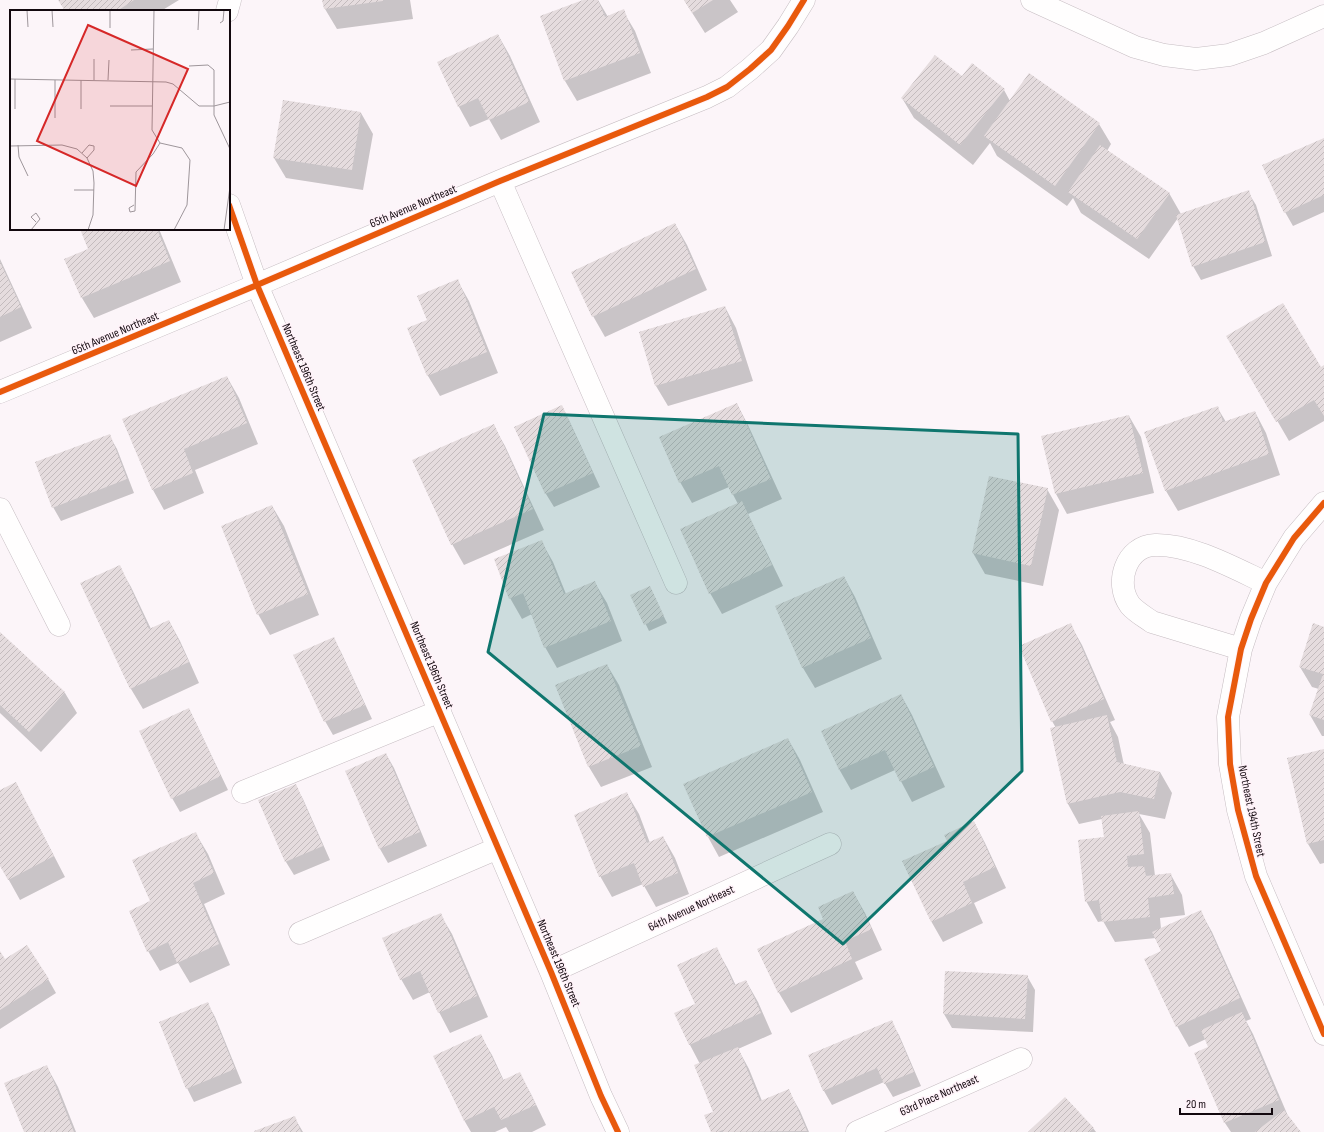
<svg xmlns="http://www.w3.org/2000/svg" width="1324" height="1132" font-family="'Sofia Sans Condensed',sans-serif">
  <defs>
    <pattern id="building-hatch" width="6" height="6" patternUnits="userSpaceOnUse"><rect width="6" height="6" fill="#e5dcde"/><path d="M-1 1l2-2M0 6l6-6M5 7l2-2" fill="none" stroke="#c3bbbd"/></pattern>
  </defs>
  <rect width="100%" height="100%" fill="#fcf5f9"/>
  <path fill="#0003" d="M59 0H179L161 11H66Z
    M323 0H410L413 19 337 29 325 9Z
    M586 0H598L608 17 623 11 635 31 651 73 577 101 565 81 541 17Z
    M684 0H730L738 12 705 33Z
    M498 35 510 56 540 122 501 140 489 119 470 127 459 107 438 63Z
    M962 78 1004 90 1010 101 1099 124 1111 144 1107 151 1169 193 1181 214 1248 192 1256 205 1272 256 1201 280 1193 266 1178 218 1149 259 1081 213 1073 198 1067 206 997 156 990 143 973 165 914 118 902 98Z
    M361 113 373 134 363 190 286 178 274 158Z
    M1324 139V212L1293 226 1285 212Z
    M675 224 687 245 707 290 605 337 593 316 572 272Z
    M81 229H159L181 282 94 318 82 298 90 250Z
    M0 259 32 328 0 342Z
    M457 280 469 301 498 373 440 396 428 376 408 329 429 320Z
    M725 307 736 328 753 381 668 406 656 386 640 332Z
    M1228 336 1320 368 1324 366V421L1289 441Z
    M227 377 239 398 258 444 195 470 204 493 164 510 153 490Z
    M737 404 748 425 782 499 748 514 783 586 722 614 710 593 681 530 738 504 729 487 692 503 680 482Z
    M561 406 569 420 600 487 554 507 546 494 515 427Z
    M1217 407 1226 422 1255 412 1266 433 1280 475 1178 511 1166 491Z
    M1129 416 1141 437 1154 493 1067 514 1056 494Z
    M493 425 505 446 544 530 464 565 452 544Z
    M109 435 117 449 134 493 61 521 53 507Z
    M990 477 1047 489 1059 510 1043 586 985 574 973 553Z
    M272 506 284 526 319 615 270 635 258 614Z
    M541 541 553 562 566 594 595 583 607 603 622 641 557 668 545 647 532 614 522 619 510 598Z
    M119 566 131 587 151 629 169 621 180 641 199 683 143 709 131 689 82 584Z
    M844 577 855 597 882 659 815 688 803 668 776 606Z
    M653 594 667 623 649 631 632 596Z
    M1070 624 1082 645 1115 720 1110 722 1118 737 1124 765 1160 772 1172 793 1165 819 1139 814 1150 833 1155 876 1171 875 1182 895 1185 915 1160 918 1161 929 1200 911 1212 932 1251 1019 1246 1021 1253 1034 1288 1116 1300 1132H1231L1225 1123 1196 1053 1210 1048 1206 1039 1189 1047 1177 1026 1162 952 1156 938 1115 942 1103 921 1098 922 1086 901 1105 838 1102 819 1079 824 1068 804 1056 728 1052 721Z
    M1324 628V736H1322L1310 715 1319 689 1312 687 1300 667Z
    M0 634 65 693 77 713 41 752 0 713Z
    M333 638 341 652 372 719 333 735 325 721Z
    M607 665 619 685 652 767 601 787 589 767 556 686Z
    M901 695 912 715 945 787 912 802 895 770 851 790 839 769Z
    M188 709 196 723 228 790 180 812 172 798 141 731Z
    M788 739 800 760 823 812 719 857 708 837Z
    M1324 750V863L1320 864 1308 844Z
    M386 754 394 768 427 846 388 863 380 849 347 772Z
    M295 785 303 799 330 860 294 875 286 862 260 801Z
    M0 791 27 804 65 877 20 900 0 864Z
    M627 794 639 814 650 843 663 837 675 858 689 894 656 907 643 884 612 897 600 876Z
    M974 822 985 843 1006 888 974 903 983 923 943 942 931 921 948 841Z
    M196 834 208 854 225 894 204 904 230 965 190 983 178 963 160 971 148 951 151 902Z
    M853 892 865 913 882 950 855 962 863 979 791 1013 779 993 758 949 825 919Z
    M440 914 452 934 488 1017 450 1033 439 1012 430 992 413 1000 401 979Z
    M716 948 728 969 736 986 746 981 758 1002 772 1034 738 1049 749 1069 762 1101 788 1090 800 1111 809 1132H712L714 1112 700 1064 690 1045 676 1014 697 1005Z
    M0 953 5 961 48 979 56 993 0 1029Z
    M1027 976 1035 990 1033 1032 952 1028 944 1014Z
    M208 1004 215 1017 242 1083 194 1102 187 1088Z
    M891 1021 899 1035 921 1086 893 1097 884 1082 832 1105 824 1091 809 1055Z
    M480 1035 492 1055 504 1081 520 1074 531 1094 546 1125 532 1132H509L506 1127 495 1132H471L464 1120Z
    M47 1067 58 1087 76 1132H25Z
    M294 1117 303 1132H256Z
    M1093 1128 1096 1132H1029Z"/>
  <path fill="url(#building-hatch)" d="M58 0H134L117 11H105L103 9 100 11H65Z
    M322 0H383V1L324 9Z
    M583 0H598L605 17 624 9 640 53 564 81 540 16Z
    M684 0H713L692 13Z
    M498 34 529 102 489 120 478 98 458 107 437 62Z
    M935 55 962 76 972 63 1005 89 960 145 901 98Z
    M1029 73 1100 123 1055 186 984 136Z
    M283 100 361 112 352 170 273 158Z
    M1324 138V195L1284 213 1262 165Z
    M1100 145 1170 193 1137 239 1068 192Z
    M1249 190 1265 242 1192 267 1176 215Z
    M675 223 696 269 592 317 571 272Z
    M80 229H157L170 261 81 298 64 259 88 249Z
    M0 262 21 307 0 317Z
    M458 279 487 352 427 376 407 328 427 320 417 296Z
    M1283 303 1321 367 1324 365V416L1314 400 1276 422 1226 336Z
    M725 306 742 361 655 386 639 332Z
    M227 376 247 423 184 449 193 473 152 490 122 419Z
    M737 403 771 479 732 495 719 466 679 483 659 437Z
    M562 405 593 473 545 494 514 427Z
    M1218 406 1223 422 1255 411 1269 454 1165 491 1144 432Z
    M1129 415 1143 473 1055 494 1041 436Z
    M494 424 533 509 451 545 412 460Z
    M110 434 127 479 52 508 35 462Z
    M989 476 1048 488 1031 566 972 553Z
    M742 501 772 565 709 594 680 529Z
    M272 505 308 594 257 615 221 526Z
    M542 540 564 594 595 581 611 621 544 648 523 593 509 599 494 559Z
    M120 565 149 629 169 620 189 662 130 689 80 583Z
    M844 576 871 638 802 668 775 606Z
    M650 586 664 616 644 625 630 595Z
    M1071 623 1104 699 1051 722 1019 646Z
    M1313 623 1324 627V720L1309 715 1323 674 1299 667Z
    M0 632 65 692 29 732 0 705Z
    M334 637 365 705 324 722 293 655Z
    M607 664 641 746 588 767 555 685Z
    M901 694 934 767 900 782 885 750 839 770 821 731Z
    M189 708 221 776 171 799 139 731Z
    M1107 715 1117 762 1160 772 1154 799 1120 792 1067 804 1050 728Z
    M788 738 812 792 707 837 683 784Z
    M1324 749V840L1307 844 1287 758Z
    M386 753 420 832 379 849 345 771Z
    M16 782 54 856 8 880 0 866V790Z
    M296 784 323 846 285 862 258 800Z
    M627 792 647 843 663 836 678 873 643 887 634 863 599 877 574 815Z
    M1139 811 1144 854 1127 856 1128 867 1144 866 1146 876 1171 873 1174 894 1148 898 1150 917 1102 922 1099 900 1085 902 1078 840 1104 837 1101 816Z
    M974 821 995 867 963 882 972 903 931 922 902 861 947 841 944 835Z
    M196 832 214 873 193 883 219 944 177 963 168 942 147 952 129 911 150 901 132 860Z
    M853 891 872 929 845 941 852 959 778 993 757 949 823 919 818 907Z
    M1201 910 1240 998 1176 1027 1144 959 1161 951 1152 932Z
    M441 913 477 996 438 1013 420 971 400 980 382 938Z
    M27 945 49 979 0 1010V951L5 959Z
    M717 947 734 985 746 980 761 1013 689 1045 674 1013 695 1004 677 965Z
    M945 971 1028 975 1025 1019 943 1014Z
    M208 1002 235 1069 186 1089 159 1022Z
    M1242 1012 1279 1100 1224 1123 1194 1053 1208 1047 1201 1030Z
    M892 1020 914 1072 884 1084 877 1068 823 1091 808 1055Z
    M481 1034 503 1080 520 1072 536 1105 501 1120 494 1107 464 1121 433 1056Z
    M738 1047 760 1101 789 1089 807 1131 723 1132V1130L718 1132H711L704 1115 713 1112 694 1065Z
    M47 1065 74 1132H24L4 1083Z
    M1065 1097 1094 1128 1089 1132H1028Z
    M1284 1110 1301 1132H1255Z
    M295 1116 301 1132H255L254 1131Z"/>
  <g fill="none" stroke-linecap="round" stroke-linejoin="round">
    <defs>
      <path id="minor" d="M1032 0 1135 47 1164 55 1196 59 1229 55 1264 43 1324 16
        M227 11 230 0
        M500 181 676 583
        M229 205 257 285 551 972 601 1096 618 1132
        M0 392 257 285 500 181 707 97 727 87 750 69 771 50 788 26 804 0
        M1324 503 1294 538 1266 583 1251 619 1241 649 1228 717 1230 764 1238 810 1256 876 1324 1034
        M0 509 59 625
        M1241 649 1152 622C1145 617 1136 612 1130 605 1114 583 1126 546 1155 545 1191 544 1234 568 1266 583
        M243 792 440 711
        M300 933 498 848
        M551 972 830 844
        M857 1132 1021 1059"/>
    </defs>
    <use href="#minor" stroke="#c6bdc2" stroke-width="23"/>
    <use href="#minor" stroke="#fffefe" stroke-width="22"/>
    <defs>
      <path id="cycleway" d="M229 205 257 285 551 972 601 1096 618 1132
        M0 392 257 285 500 181 707 97 727 87 750 69 771 50 788 26 804 0
        M1324 503 1294 538 1266 583 1251 619 1241 649 1228 717 1230 764 1238 810 1256 876 1324 1034"/>
    </defs>
    <use href="#cycleway" stroke="#fff2f9" stroke-width="8"/>
    <use href="#cycleway" stroke="#e8590c" stroke-width="6"/>
  </g>
  <path fill="#0f766e" fill-opacity="0.2" stroke="#0f766e" stroke-width="3" stroke-linejoin="round" d="M544 414 1018 434 1022 771 843 944 488 652Z"/>
  <g text-anchor="middle" stroke-width="3" stroke-linejoin="round" paint-order="stroke">
    <g font-size="12" fill="#12080e" stroke="#fff2f9">
      <text transform="translate(413 206) rotate(-23)" y="4">65th Avenue Northeast</text>
      <text transform="translate(115 333) rotate(-23)" y="4">65th Avenue Northeast</text>
      <text transform="translate(304 367) rotate(67)" y="4">Northeast 196th Street</text>
      <text transform="translate(432 665) rotate(67)" y="4">Northeast 196th Street</text>
      <text transform="translate(1252 811) rotate(78)" y="4">Northeast 194th Street</text>
      <text transform="translate(691 908) rotate(-25)" y="4">64th Avenue Northeast</text>
      <text transform="translate(559 963) rotate(67)" y="4">Northeast 196th Street</text>
      <text transform="translate(939 1095) rotate(-24)" y="4">63rd Place Northeast</text>
    </g>
  </g>
  <g transform="translate(10 10)">
    <rect width="220" height="220" fill="#fcf5f9"/>
    <path fill="none" stroke="#9e969b" stroke-width="1" d="M17 0 18 17M42 0 43 17M144 0 142 120 150 133M210 13 213 11 214 0M100 18V0M188 20 189 0M121 40 143 39M179 56 198 55 204 60V105L220 139M0 69 156 72 163 74 189 96H204L220 92M5 69V99M45 70V108M71 70V99M84 70V49M98 70 99 50M100 96H142M150 133 172 138 180 150 177 195 164 220M8 135 9 147 18 166M0 136 52 135 67 139 77 148 83 161 84 173 83 205 78 220M72 143 79 135 84 136V140L77 148M64 180H84M124 195 119 198 120 202 125 201 126 162 143 144 150 133M21 220 30 209 26 203 21 207 26 212M214 220 220 177"/>
    <path fill="#d62828" fill-opacity="0.15" stroke="#d62828" stroke-width="2" d="M78 15 178 59 126 176 27 131Z"/>
    <rect width="220" height="220" fill="none" stroke="#12080e" stroke-width="2"/>
  </g>
  <path d="M1180 1108v6h92v-6" fill="none" stroke="#12080e" stroke-width="2"/>
  <text x="1186" y="1108" font-size="12" fill="#12080e" stroke="#fff2f9" stroke-width="3" paint-order="stroke">20 m</text>
</svg>
